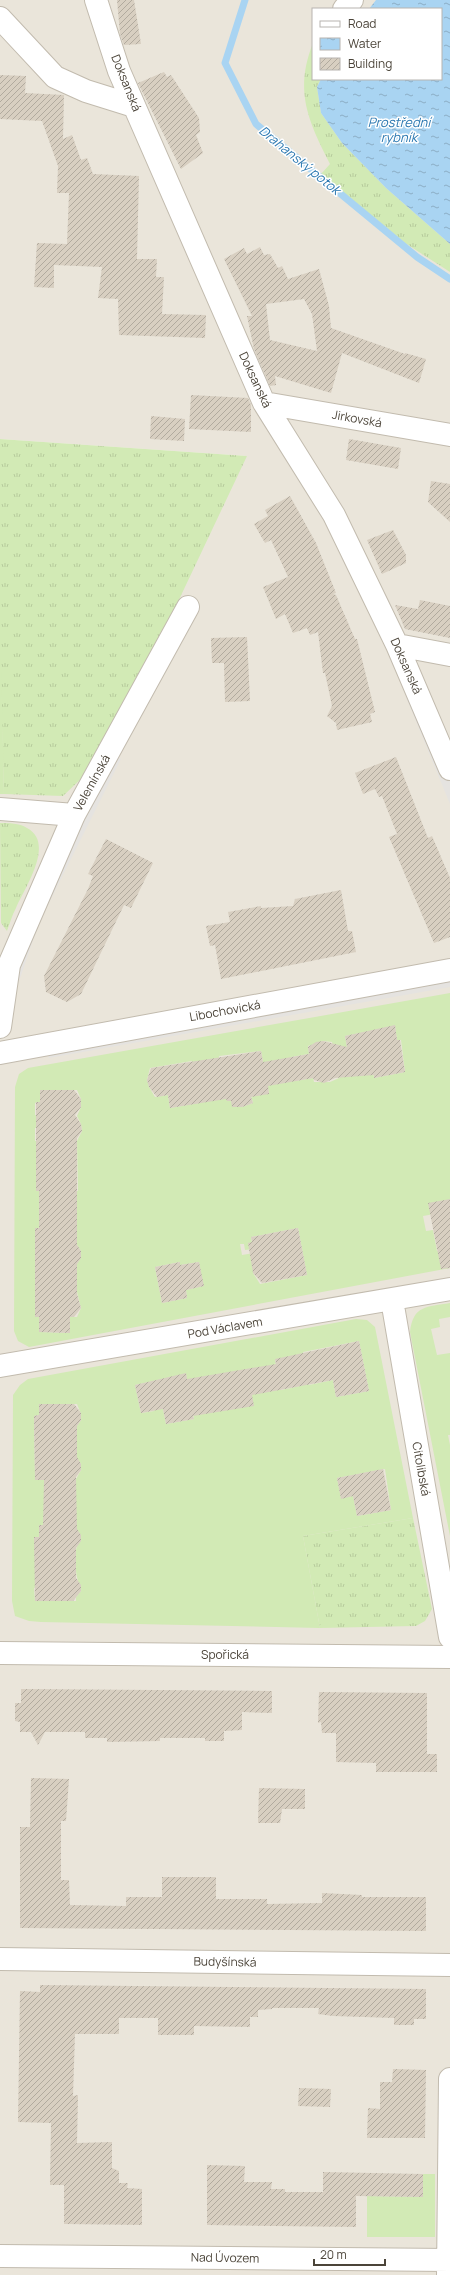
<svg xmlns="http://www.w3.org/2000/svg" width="450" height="2275" font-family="Manrope,sans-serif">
  <defs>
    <pattern id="grass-tufts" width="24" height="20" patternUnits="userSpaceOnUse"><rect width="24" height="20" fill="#d2eab5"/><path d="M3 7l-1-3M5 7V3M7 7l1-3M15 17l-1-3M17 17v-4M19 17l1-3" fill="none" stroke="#b6ca9c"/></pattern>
    <pattern id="water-ripples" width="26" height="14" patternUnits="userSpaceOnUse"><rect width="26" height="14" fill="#a9d4f2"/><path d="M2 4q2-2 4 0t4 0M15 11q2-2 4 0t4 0" fill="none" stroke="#8caec5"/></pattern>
    <pattern id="building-hatch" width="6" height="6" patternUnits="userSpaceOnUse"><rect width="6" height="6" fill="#d8cfc1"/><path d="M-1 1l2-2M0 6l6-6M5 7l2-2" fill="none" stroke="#b1aa9e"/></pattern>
  </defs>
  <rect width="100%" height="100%" fill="#f6f3ec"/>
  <path fill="#eae5da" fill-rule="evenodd" d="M0 0H450V2275H0V660L247 456 0 439ZM313 9H441V79H313Z"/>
  <path fill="url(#grass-tufts)" d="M313 43V79H321L317 87 321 113 342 143 386 188 450 244V272L405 243 321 174 330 164C308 121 294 91 313 43Z
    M0 439 247 456 105 756 63 796 4 794 0 660Z
    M0 823C9 823 19 823 27 828 56 843 24 889 16 908 12 915 10 923 7 931L1 923Z
    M413 1518 432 1609 425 1621 416 1626 320 1628 303 1536Z"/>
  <path fill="#d2eab5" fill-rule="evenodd" d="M0 660H1L4 794H0Z
    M450 993V1199L434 1214 423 1216 426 1231 433 1230 437 1251 450 1249V1268L29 1347 18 1341 14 1331 15 1087 19 1074 28 1068ZM395 1026 397 1040H401L405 1072 374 1078 372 1062 350 1066 345 1036ZM323 1041 332 1042 339 1078 330 1082H314L313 1078 295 1081 291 1057 309 1054 308 1046ZM261 1051 269 1093 251 1096 253 1103 242 1107H233L231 1101H227L219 1056ZM192 1061 199 1103 170 1108 168 1095 155 1097 149 1087 147 1080 150 1068ZM40 1090H77L81 1099V1107L77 1116 81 1124 82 1131 77 1141 78 1191H36V1177L40 1166 36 1165V1153L40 1152V1141H35V1128L40 1127V1116L35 1115V1103L40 1102ZM35 1228 77 1245 81 1251V1257L77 1264V1292L81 1308 77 1317H70V1333L39 1332V1317H35V1304L39 1292H35ZM298 1228 307 1275 260 1284 253 1273 254 1253 242 1255 240 1244H244L245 1250 253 1249 251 1237ZM180 1262V1265L199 1262 203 1286 186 1290 187 1298 162 1303 155 1267Z
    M450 1303V1317L439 1319 440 1327 431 1329 437 1355 450 1353V1435H448L450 1445V1536L410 1332C413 1305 427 1307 450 1303Z
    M356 1319 367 1320 375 1327 413 1518 303 1536 320 1628 41 1622 29 1621 15 1616 12 1601 13 1395 20 1385 28 1379ZM359 1341 369 1391 336 1397 333 1380 309 1385 303 1352ZM295 1356 300 1386 281 1390 275 1360ZM186 1374 194 1419 166 1424 162 1404 153 1405 154 1411 141 1413 135 1385ZM39 1404H77L81 1414V1420L77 1426V1458L81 1464V1470L76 1479H35L34 1416 39 1415ZM385 1469 391 1510 357 1516 353 1496 341 1498 337 1478ZM43 1525 81 1535C81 1542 77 1544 76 1550 74 1564 76 1578 81 1591L76 1597V1601H35L34 1588 39 1587V1526Z
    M423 2174H435V2237H367V2196L423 2197Z"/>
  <path fill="#e5e3e0" d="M413 693 450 780V804L406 697Z
    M112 754 121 759 39 923 19 981 11 978Z
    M450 979V987L49 1058 46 1049Z"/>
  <path fill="url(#water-ripples)" d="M376 0H450V244L386 188 342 143 321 113 317 87 321 79H441V9H369Z"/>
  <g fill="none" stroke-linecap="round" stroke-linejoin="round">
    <path stroke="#a9d4f2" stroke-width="7" d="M245 0 225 63 256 124 417 257 450 279"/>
  </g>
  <path fill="url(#building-hatch)" fill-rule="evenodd" d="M117 0H134L141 44 124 45 120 34Z
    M164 72 167 77 171 75 199 118 200 132 196 135 203 153 181 169 138 83Z
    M0 75 26 76 25 93 64 95 63 139 72 135 81 160 87 158 93 174 139 176 137 259H157L156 277H164L162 314 206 315 205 338 119 335 118 299 98 298 102 267 54 265V288L34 287 37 243 67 244 69 193H57L58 166 42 121 0 119Z
    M260 247 264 255 270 254 278 268 282 266 288 279 319 269 329 306 331 328 405 354V353L426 359 419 383 342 353 331 393 275 376 276 385 270 386 254 349 247 316H252L224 259 244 248 247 254ZM304 299 312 314 317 351 270 340 266 304Z
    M191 395 248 398 251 405V432L189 429Z
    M151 416 185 419 184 441 150 439Z
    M349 439 401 448 398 469 346 460Z
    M431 481 450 484V522L428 502Z
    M290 496 316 543 336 593 333 594 336 595 355 639H357L375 712 370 714 372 722 337 730 336 723 327 716 332 706 325 673H323L318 632 310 635 307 628 293 633 285 614 276 619 263 587 288 577 271 540 265 543 254 524 268 516 265 510Z
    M393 530 406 555V563L382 574 367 540Z
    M420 600 450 606V638L405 629 395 605 418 609Z
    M247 637 250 701 225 702 224 663H212L211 638Z
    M396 757 428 838 432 836 450 878V937L434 943 389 837 397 834 382 796 379 797 375 789 363 794 355 773Z
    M106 839 153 863 131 908 124 905 81 994 67 1002 46 992 44 976 88 889 93 876 88 874Z
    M341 890 348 931H352L356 952 221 979 215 945 210 946 206 926 230 922 228 912 261 906V908L293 906 295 899Z
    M395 1025 397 1040H400L405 1072 374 1078V1075L335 1078 324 1083 314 1080 313 1078 268 1086 269 1094 251 1097 253 1103 242 1107H232L231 1101H227L226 1099 170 1108 168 1095 157 1097 149 1087 147 1080 151 1068 261 1051 263 1062 309 1054 308 1047 316 1042 323 1041 347 1047 345 1036Z
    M40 1090H74L81 1099V1107L75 1115 81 1124 82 1131 77 1138V1245L81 1251V1258L77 1264V1294L81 1308 74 1317H70V1333L39 1332V1317H35V1228H39V1191H36V1102H40Z
    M450 1199V1268L441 1269 428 1203Z
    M298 1228 307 1275 262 1283 253 1273 248 1243 252 1242 251 1237Z
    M180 1262V1265L199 1262 204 1286 186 1290 187 1298 162 1303 155 1267Z
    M359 1341 369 1391 336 1397 333 1380 252 1395 254 1406 193 1416 194 1419 166 1424 163 1409 141 1413 135 1385 186 1373 187 1379 276 1364 275 1359Z
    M39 1404H74L81 1413V1420L77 1426V1457L81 1464V1470L76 1477 77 1529 81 1535V1541L76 1548V1578L81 1585V1591L73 1601H35L34 1537H39V1525H43L44 1480H35L34 1416 39 1415Z
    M383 1469 391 1510 357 1516 353 1496 341 1499 337 1478Z
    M21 1689 272 1691V1713L242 1712V1730L224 1731V1741H205V1738H160V1741L107 1742V1738H85V1732H45L38 1745 31 1732H20V1722L15 1721V1703H21Z
    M319 1692 427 1693V1754H437V1772H376V1763L336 1762V1733H322L321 1722 318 1723Z
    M31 1778 69 1779 66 1821H61V1880H69L70 1905 126 1906V1897H162V1877H216V1899H267V1904L322 1903V1893L362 1895V1897H426V1931L20 1928V1827H30Z
    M259 1788 305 1789V1809H282L280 1823H258Z
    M40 1985 426 1989V2019H414V2025H394V2018L333 2016 318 2014 319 2008H272V2009L258 2010V2017H250V2027L194 2026V2035H158V2018H119V2034H75L73 2096 78 2095 77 2143 112 2142V2168L119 2171V2183H128L127 2188 142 2189V2225L64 2224V2185H50L51 2123 18 2122 20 1991 40 1992Z
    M393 2069 426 2070 425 2138H367L368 2108 380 2109V2082H392Z
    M299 2088 331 2089 330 2107 298 2106Z
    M207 2165 245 2166 244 2182H272L271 2189H285V2192H323V2172L423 2174V2197L356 2196V2227L207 2225Z"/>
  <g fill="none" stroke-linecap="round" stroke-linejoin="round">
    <defs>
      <path id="minor" d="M96 0 119 71 264 403 334 515 397 645 450 769
        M344 9 352 0
        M0 18 55 77 86 91 134 106
        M264 403 450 435
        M397 645 450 655
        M0 809 74 815
        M0 1027 9 965 74 815 188 607
        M0 1053 450 970
        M392 1300 450 1637
        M0 1366 450 1289
        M0 1653 450 1657
        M0 1959 450 1965
        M0 2256 450 2260
        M448 2275 450 2079"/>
    </defs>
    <use href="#minor" stroke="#c2bbae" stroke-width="24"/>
    <use href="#minor" stroke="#fff" stroke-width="22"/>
  </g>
  <g text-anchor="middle" stroke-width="3" stroke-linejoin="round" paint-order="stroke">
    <g font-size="12" fill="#4b4439" stroke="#fff">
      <text transform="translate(126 83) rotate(68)" y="4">Doksanská</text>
      <text transform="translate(255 380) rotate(65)" y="4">Doksanská</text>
      <text transform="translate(357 419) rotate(10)" y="4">Jirkovská</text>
      <text transform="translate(406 666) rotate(66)" y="4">Doksanská</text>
      <text transform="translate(92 783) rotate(-61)" y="4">Velemínská</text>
      <text transform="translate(225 1011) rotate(-10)" y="4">Libochovická</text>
      <text transform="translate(225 1328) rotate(-10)" y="4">Pod Václavem</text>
      <text transform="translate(421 1469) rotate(80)" y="4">Citolibská</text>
      <text x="225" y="1659">Spořická</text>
      <text transform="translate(225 1962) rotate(1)" y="4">Budyšínská</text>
      <text transform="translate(225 2258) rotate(1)" y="4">Nad Úvozem</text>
    </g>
    <g font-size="13" font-style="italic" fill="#2e7ab2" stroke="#fff">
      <text x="399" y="127">Prostřední<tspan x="399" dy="15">rybník</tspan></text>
      <text transform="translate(300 160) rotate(39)" y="5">Drahanský potok</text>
    </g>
  </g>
  <rect x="312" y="8" width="130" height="72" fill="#ffffff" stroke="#b7b4b0"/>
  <rect x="320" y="21" width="20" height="6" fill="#ffffff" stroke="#b7b4b0"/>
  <text x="348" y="28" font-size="12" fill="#4b4439">Road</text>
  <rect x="320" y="38" width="20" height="12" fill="url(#water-ripples)" stroke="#b7b4b0"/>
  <text x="348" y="48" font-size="12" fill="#4b4439">Water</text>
  <rect x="320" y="58" width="20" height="12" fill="url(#building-hatch)" stroke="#b7b4b0"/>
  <text x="348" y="68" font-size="12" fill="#4b4439">Building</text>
  <path d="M314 2259v6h71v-6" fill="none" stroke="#4b4439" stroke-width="2"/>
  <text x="320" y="2259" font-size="12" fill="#4b4439" stroke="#ffffff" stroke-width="3" paint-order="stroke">20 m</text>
</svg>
